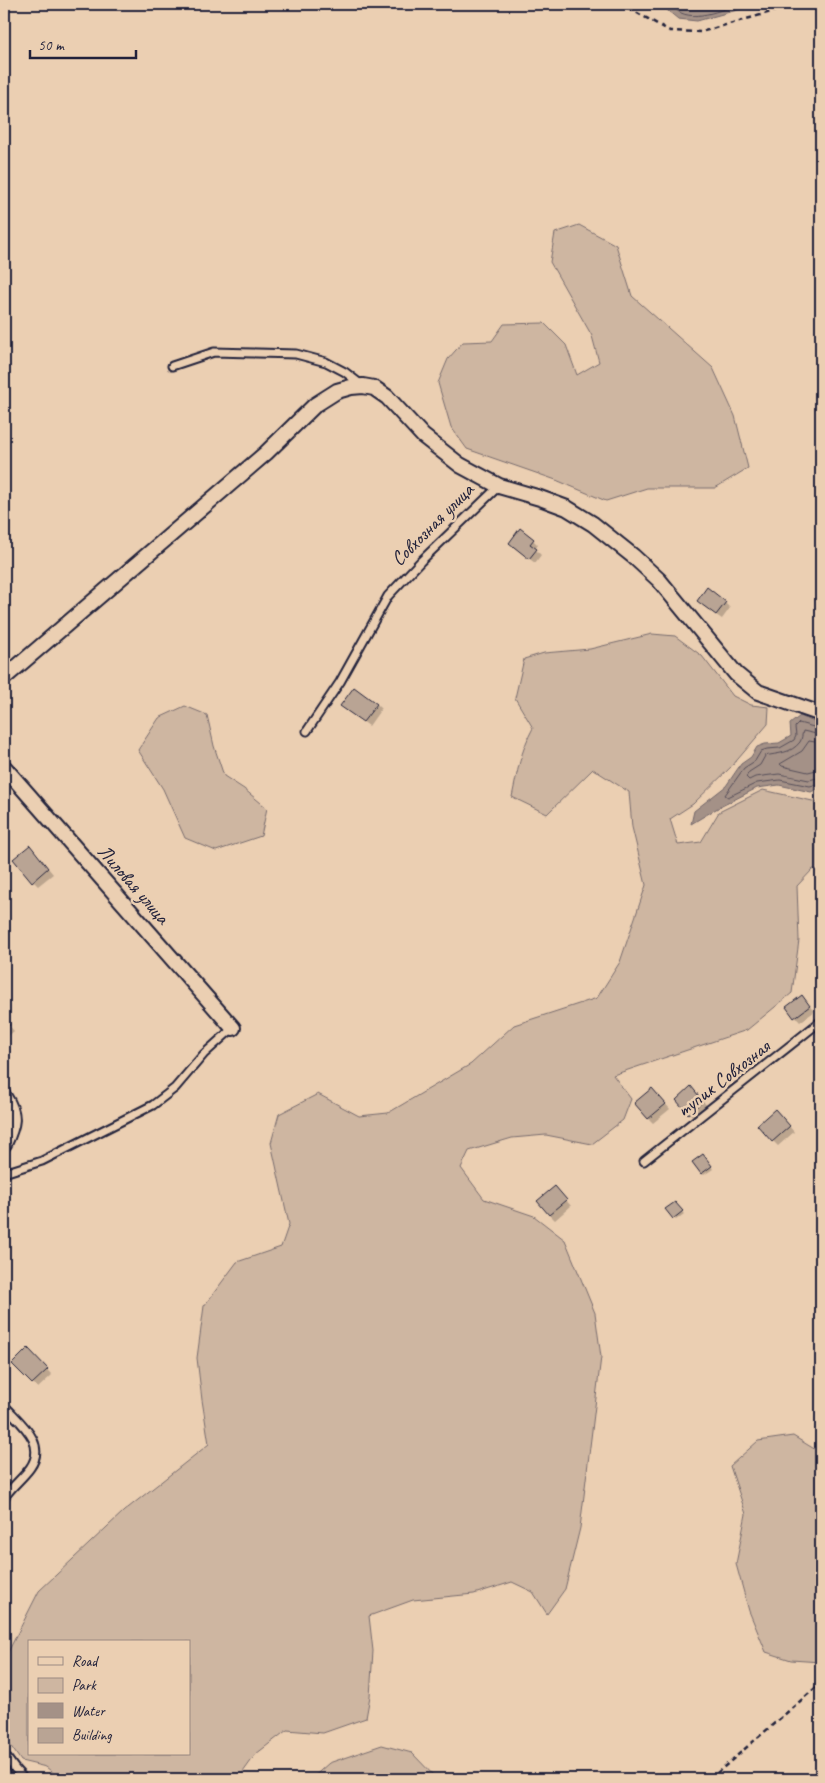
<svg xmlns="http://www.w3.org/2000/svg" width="825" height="1783" font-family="Caveat,sans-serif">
  <rect width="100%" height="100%" fill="#ebcfb2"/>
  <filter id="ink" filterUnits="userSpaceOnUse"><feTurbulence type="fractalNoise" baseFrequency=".02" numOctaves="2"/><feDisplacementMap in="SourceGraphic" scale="10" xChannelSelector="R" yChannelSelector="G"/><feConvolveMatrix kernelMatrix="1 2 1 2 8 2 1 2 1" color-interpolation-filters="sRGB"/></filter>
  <g filter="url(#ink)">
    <path fill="#ceb6a1" stroke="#786c6e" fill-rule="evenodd" d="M579 225 616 245 632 296 713 368 735 416 748 468 715 488H647L606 501 556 480 467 449 451 427 438 383 448 359 463 342 492 341 504 324 544 323 566 345 577 375 599 362 592 336 550 262 555 233Z
      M652 634 675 636 702 656 733 696 751 705 769 707 768 724 732 766 693 804 670 819 678 845 701 842 719 812 763 790 817 802 821 800V870L813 869 797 886 799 940 792 993 747 1030 613 1075 631 1099 623 1120 592 1144 546 1135 512 1138 469 1151 461 1168 484 1199 534 1216 565 1240 595 1313 601 1357 580 1528 565 1589 547 1614 533 1592 512 1582 474 1594 413 1600 369 1616 373 1651 370 1696 366 1718 323 1733 287 1730 256 1754 238 1779H61L46 1767 21 1761 4 1736V1660L39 1591 124 1511 209 1444 202 1400 197 1358 204 1306 237 1262 281 1247 289 1224 271 1143 279 1114 318 1094 359 1116 388 1113 471 1064 514 1025 597 998 620 962 646 885 632 827 629 792 593 769 547 814 512 797C517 773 521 750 533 728L515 698 524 659 544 653 590 649ZM29 1642H189V1754H29Z
      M185 706 207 715 214 746 224 776 244 789 267 808 261 836 216 851 185 838 163 789 138 750 159 718Z
      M793 1436 821 1453V1662L791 1660 766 1652 749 1611 736 1564 746 1514 730 1466 758 1441Z
      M382 1745 412 1753 437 1779H311L329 1763Z"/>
    <path fill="#a49187" stroke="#706569" d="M669 4H759L697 21 678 19 667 10Z
      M800 716 821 725V787L811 792 779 785 757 788 716 809 691 824 694 811 726 786 741 764 751 757 757 747 765 744 779 743 791 736 790 724Z"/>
    <path fill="#0003" d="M533 540 538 545 535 549 541 555 535 563 515 548Z
      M725 603 730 608 722 619 703 606Z
      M376 704 381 709 369 726 347 710Z
      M4 819 9 824 4 829Z
      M35 852 53 874 38 886 33 881Z
      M807 1002 814 1012 800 1022 787 1008Z
      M4 1020 14 1031 4 1040Z
      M696 1093 708 1107 694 1118 678 1100Z
      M657 1094 670 1109 653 1123 648 1118Z
      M780 1115 794 1132 778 1146 773 1141Z
      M705 1158 713 1169 704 1175 702 1173Z
      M560 1193 571 1206 555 1220 550 1215Z
      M674 1203 684 1214 676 1220 667 1210Z
      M28 1350 52 1375 38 1388 14 1364Z"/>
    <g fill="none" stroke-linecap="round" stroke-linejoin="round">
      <path stroke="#564e59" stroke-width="1" d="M673 4 674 8C691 25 721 9 741 4
        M821 729 799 723 795 727 796 736 794 740 780 748 767 749 761 751 755 761 744 768 725 795 728 797 757 783 780 780 810 786 821 783
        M821 735 803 731C802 734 802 739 800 742 791 754 777 753 765 756L760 765 749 772 746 777 749 780 755 777 779 774 809 780 821 777
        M821 743 809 741 802 751 780 764 782 766 808 772 821 769"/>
    </g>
    <path fill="#b9a494" stroke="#22223b" d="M520 528 534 539 530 544 537 549 529 559 509 543Z
      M707 587 726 602 716 615 697 601Z
      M354 687 377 704 363 722 340 706Z
      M30 845 48 868 32 882 13 859Z
      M802 995 810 1006 794 1018 786 1007Z
      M4 1018 10 1025 4 1031Z
      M691 1086 703 1101 688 1114 676 1100Z
      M652 1088 666 1104 648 1119 634 1103Z
      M775 1109 790 1126 772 1142 757 1125Z
      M703 1154 712 1166 701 1174 692 1162Z
      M555 1186 567 1200 549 1215 537 1201Z
      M675 1202 683 1211 673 1219 665 1209Z
      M28 1348 48 1369 32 1384 12 1364Z"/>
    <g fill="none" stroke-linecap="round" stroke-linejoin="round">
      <defs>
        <path id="service" d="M172 366 214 352 296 354 326 362 345 372 363 386
          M307 731 340 682 388 596 421 561 499 486
          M644 1161 821 1021
          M4 1173 42 1161 153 1105 175 1088 204 1054 233 1028
          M4 1405C20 1423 48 1443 30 1468 22 1479 11 1487 4 1498
          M4 1754 15 1769 24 1779"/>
        <path id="minor" d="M4 678 266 453 315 405 337 391 351 387 363 386 374 388 387 397 423 436 460 465 499 486 540 498 567 508 593 524 633 556 659 580 736 674 758 692 821 714
          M4 767 233 1028
          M4 1097C16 1115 13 1125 4 1144"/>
      </defs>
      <use href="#service" stroke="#22223b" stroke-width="11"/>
      <use href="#minor" stroke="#22223b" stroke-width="18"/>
      <path stroke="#22223b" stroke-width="2.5" stroke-dasharray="5 4" stroke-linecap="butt" d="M621 4 670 31 701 32 799 4
        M710 1779 821 1683"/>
      <use href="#service" stroke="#ebcfb2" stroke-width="7"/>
      <use href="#minor" stroke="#ebcfb2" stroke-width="14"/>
    </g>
  </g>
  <g text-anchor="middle" stroke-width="5" stroke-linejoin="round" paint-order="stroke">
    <g font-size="20" fill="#22223b" stroke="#ebcfb2">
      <text transform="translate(432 524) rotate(-45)" y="7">Совхозная улица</text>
      <text transform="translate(134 884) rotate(49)" y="7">Лиловая улица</text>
      <text transform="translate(723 1078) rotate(-38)" y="7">тупик Совхозная</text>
    </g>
  </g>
  <rect width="825" height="1783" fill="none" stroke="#ebcfb2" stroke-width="20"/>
  <rect x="10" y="10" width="805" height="1763" fill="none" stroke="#22223b" stroke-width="2" filter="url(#ink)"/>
  <rect x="28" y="1640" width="162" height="115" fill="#ebcfb2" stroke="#9b8a82"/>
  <rect x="38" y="1657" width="25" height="8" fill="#ebcfb2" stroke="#9b8a82"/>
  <text x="72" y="1666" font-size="15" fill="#22223b">Road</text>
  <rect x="38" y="1678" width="25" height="15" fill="#ceb6a1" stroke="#9b8a82"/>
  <text x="72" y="1690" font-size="15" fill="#22223b">Park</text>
  <rect x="38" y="1703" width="25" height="15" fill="#a49187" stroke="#9b8a82"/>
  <text x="72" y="1716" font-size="15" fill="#22223b">Water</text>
  <rect x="38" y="1728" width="25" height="15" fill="#b9a494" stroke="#9b8a82"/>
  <text x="72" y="1740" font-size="15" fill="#22223b">Building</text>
  <path d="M30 50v8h106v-8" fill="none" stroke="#22223b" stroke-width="2.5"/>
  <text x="38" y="50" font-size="15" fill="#22223b" stroke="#ebcfb2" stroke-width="4" paint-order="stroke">50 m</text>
</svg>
